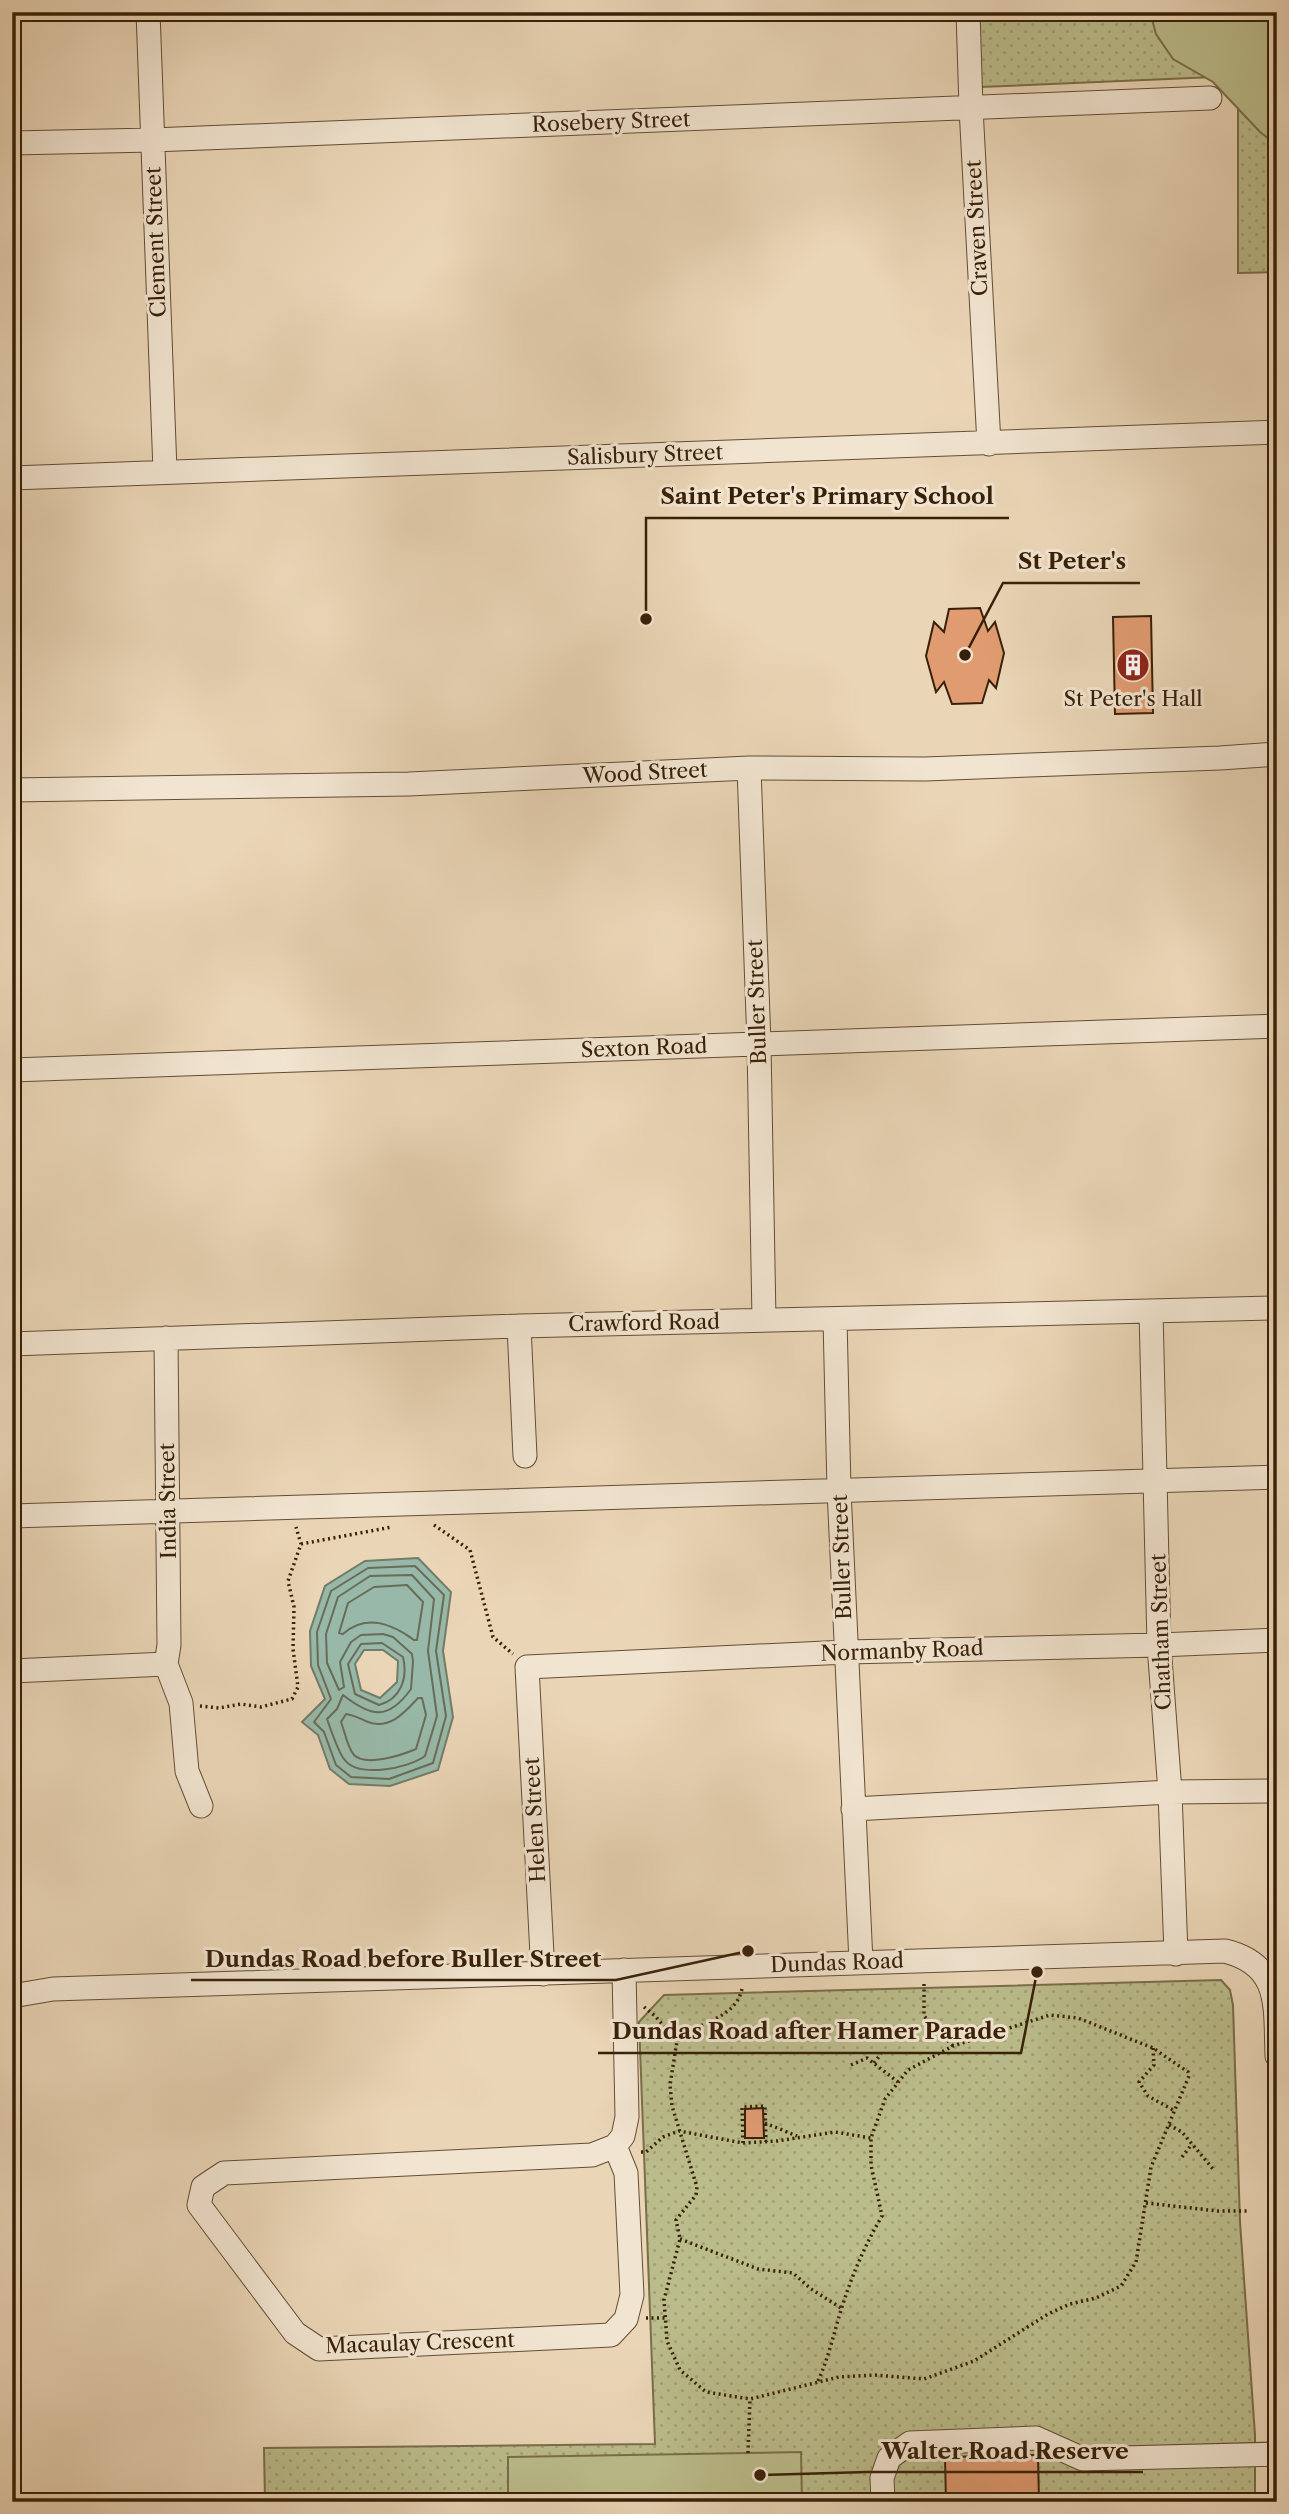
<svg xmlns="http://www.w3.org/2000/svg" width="1289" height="2514" font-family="'Libre Caslon Text',serif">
  <defs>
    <pattern id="green-dots" width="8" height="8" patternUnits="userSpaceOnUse" patternTransform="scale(1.75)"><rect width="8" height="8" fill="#bbbc8b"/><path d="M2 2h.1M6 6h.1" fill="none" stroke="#a2a176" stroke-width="1.8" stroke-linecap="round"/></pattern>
  </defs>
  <rect width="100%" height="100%" fill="#ead5b6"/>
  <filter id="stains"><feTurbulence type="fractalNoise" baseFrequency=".00286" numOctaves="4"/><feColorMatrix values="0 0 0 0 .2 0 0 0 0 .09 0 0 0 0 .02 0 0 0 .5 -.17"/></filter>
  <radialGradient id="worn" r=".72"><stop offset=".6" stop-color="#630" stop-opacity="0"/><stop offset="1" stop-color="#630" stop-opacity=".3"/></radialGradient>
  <path fill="url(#green-dots)" stroke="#7a6e4a" stroke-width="2" d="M973 12H1277V272L1238 273V76L980 87Z
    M1221 1980 1230 1990 1233 2005 1240 2222 1255 2435V2502H265L264 2448 655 2444 639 2022 664 1995Z"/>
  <path fill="#bbbc8b" stroke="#7a6e4a" stroke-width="2" d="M1150 12H1277V145L1260 132 1213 82 1173 59 1156 34Z
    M801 2452 802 2502H508V2457Z"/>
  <path fill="#98b9a9" stroke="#727c69" stroke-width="2" fill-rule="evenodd" d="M418 1558 451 1592 443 1651 453 1717 438 1770 390 1786 349 1784 330 1769 318 1735 302 1722 325 1699 311 1666 310 1631 325 1586 365 1561ZM364 1650H383L398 1661 397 1682 380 1698 361 1690 355 1664Z"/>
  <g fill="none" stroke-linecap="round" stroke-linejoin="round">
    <path stroke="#686c58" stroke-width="2" d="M415 1566 444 1595 436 1651 446 1716 433 1763 389 1779 351 1777 336 1765 324 1732 314 1722 331 1699 318 1665 317 1632 331 1591 368 1568Z
      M412 1575 434 1599 428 1651 437 1716 425 1756C409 1768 358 1779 344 1759 338 1752 330 1727 327 1719L337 1709 343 1695C371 1717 388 1721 411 1689L413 1662 412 1654 393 1637 383 1634 361 1635 351 1642 340 1662 344 1687 339 1690 327 1663 326 1634 338 1597 370 1576Z
      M407 1585 423 1602 417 1640H414C392 1624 366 1613 343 1634L339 1633 348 1603 374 1587Z
      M382 1643 403 1657C408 1678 401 1699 379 1705L355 1694 348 1664 361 1644Z
      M422 1698 426 1715 416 1749C402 1755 366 1767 354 1755 347 1747 345 1732 341 1722L346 1714C354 1715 361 1719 368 1722 390 1730 405 1712 418 1698Z"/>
  </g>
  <path fill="#e19b71" stroke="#382008" stroke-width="2" d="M980 608 988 631 995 622 1004 653 996 688 989 680 982 703 952 704 944 682 936 692 926 656 934 622 944 632 949 609Z
    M1151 616 1153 713 1115 714 1113 617Z
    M763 2108 764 2138H745V2109Z
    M1038 2455 1039 2502H946L945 2457Z"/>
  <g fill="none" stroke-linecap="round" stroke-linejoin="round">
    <defs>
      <path id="minor" d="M148 12 165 471
        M968 12 971 108 989 444
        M12 143 152 140 1210 98
        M12 478 1277 432
        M749 768 759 1044 764 1320
        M12 790 409 784 749 768 925 769 1220 758 1277 754
        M12 1070 1277 1026
        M1151 1311 1159 1645 1170 1792 1176 1954
        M835 1319 839 1490 861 1962
        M519 1326 525 1456
        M166 1338 169 1645 166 1664
        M12 1344 519 1326 1277 1308
        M12 1516 1277 1477
        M166 1664 181 1703 187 1771 201 1806
        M12 1671 166 1664
        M853 1809 1170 1792 1277 1791
        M543 1974 527 1667 846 1652 1159 1645 1277 1640
        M12 1996 53 1989 115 1987 1225 1951C1282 1965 1275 2008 1277 2056
        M615 2146 592 2155 224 2173 203 2187 199 2205 295 2333 319 2349 611 2335 626 2319 632 2295 626 2173 615 2146 623 2136 627 2117 624 1970
        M883 2502 882 2478 889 2458 910 2443 1036 2438 1083 2459 1277 2454"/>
    </defs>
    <use href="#minor" stroke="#644d34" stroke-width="25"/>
    <path stroke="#382008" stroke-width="3.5" stroke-dasharray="2 3.5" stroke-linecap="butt" d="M434 1525 470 1550 493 1637 513 1654
      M301 1544 392 1527
      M200 1706 219 1708 241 1704 261 1707 292 1699 298 1687 293 1649 294 1607 288 1581 301 1544 296 1527
      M924 1984V2016L953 2046
      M742 1989C735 2020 698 2021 677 2041L670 2085 672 2106 697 2187 696 2195 676 2220 680 2239 664 2300 667 2341 680 2370 706 2392 750 2399 839 2377 874 2375 924 2379 974 2361 1048 2314 1070 2304 1096 2298 1121 2286 1136 2262 1151 2167 1189 2076 1188 2072 1153 2048 1078 2018 1050 2015 953 2046 908 2070 885 2099 871 2138V2165L882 2216C865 2245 852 2275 842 2307 834 2332 829 2357 818 2381
      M644 2007 655 2016 677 2041
      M1153 2048 1154 2065 1139 2082 1148 2096 1175 2111
      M874 2063 881 2054
      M851 2065 867 2058 898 2082
      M765 2123 797 2136
      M1169 2125 1182 2132 1213 2169
      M743 2143 742 2107 765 2106 766 2142
      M641 2152H646L663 2137 679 2131 743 2143 777 2141 835 2132 871 2138
      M1182 2157 1192 2144
      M1146 2203 1218 2211H1249
      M680 2239 758 2269 793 2273 811 2289 841 2308
      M646 2318H665
      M748 2453 750 2399"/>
    <use href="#minor" stroke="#f1e4d0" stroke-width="23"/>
  </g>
  <defs>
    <symbol id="building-disc" viewBox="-11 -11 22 22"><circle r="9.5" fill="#8f2418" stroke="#f1e4d0"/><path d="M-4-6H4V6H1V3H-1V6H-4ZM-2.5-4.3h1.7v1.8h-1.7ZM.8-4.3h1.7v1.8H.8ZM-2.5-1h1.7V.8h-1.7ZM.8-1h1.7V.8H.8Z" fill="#fff"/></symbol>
  </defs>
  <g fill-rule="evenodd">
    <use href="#building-disc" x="1114" y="646" width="38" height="38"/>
  </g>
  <g text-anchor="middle" stroke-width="6" stroke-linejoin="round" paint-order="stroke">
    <g font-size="21" fill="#382008" stroke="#f1e4d0">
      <text transform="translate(611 122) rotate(-2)" y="7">Rosebery Street</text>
      <text transform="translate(977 228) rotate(-93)" y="7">Craven Street</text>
      <text transform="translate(156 242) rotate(-92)" y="7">Clement Street</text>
      <text transform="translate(645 455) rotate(-2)" y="7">Salisbury Street</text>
      <text transform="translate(645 773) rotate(-3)" y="7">Wood Street</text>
      <text transform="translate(757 1002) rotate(-92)" y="7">Buller Street</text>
      <text transform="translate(644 1048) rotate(-2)" y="7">Sexton Road</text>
      <text transform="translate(644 1323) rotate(-1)" y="7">Crawford Road</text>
      <text transform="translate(168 1501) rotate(-91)" y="7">India Street</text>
      <text transform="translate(842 1557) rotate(-92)" y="7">Buller Street</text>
      <text transform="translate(1161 1632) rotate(-92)" y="7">Chatham Street</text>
      <text transform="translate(902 1651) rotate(-2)" y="7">Normanby Road</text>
      <text transform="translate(535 1820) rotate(-93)" y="7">Helen Street</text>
      <text transform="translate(837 1963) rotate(-2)" y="7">Dundas Road</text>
      <text transform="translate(420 2343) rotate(-2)" y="7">Macaulay Crescent</text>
    </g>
    <g font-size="21" fill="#382008" stroke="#f1e4d0">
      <text x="1133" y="706">St Peter's Hall</text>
    </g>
  </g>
  <path fill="none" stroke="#382008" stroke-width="2.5" d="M646 619L646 518H1009M965 655L1003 583H1140M748 1951L616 1980H191M1037 1972L1021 2053H598M760 2475L867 2472H1143"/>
  <g fill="#382008" stroke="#f1e4d0" stroke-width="2.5">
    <circle cx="646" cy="619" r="7"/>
    <circle cx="965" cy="655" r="7"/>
    <circle cx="748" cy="1951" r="7"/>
    <circle cx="1037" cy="1972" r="7"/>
    <circle cx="760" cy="2475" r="7"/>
  </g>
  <g font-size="23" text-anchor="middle" font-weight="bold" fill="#382008" stroke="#f1e4d0" stroke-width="6" stroke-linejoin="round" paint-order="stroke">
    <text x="827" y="504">Saint Peter's Primary School</text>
    <text x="1072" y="569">St Peter's</text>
    <text x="403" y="1967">Dundas Road before Buller Street</text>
    <text x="809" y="2039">Dundas Road after Hamer Parade</text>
    <text x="1005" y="2459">Walter Road Reserve</text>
  </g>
  <rect width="1289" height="2514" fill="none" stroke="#ead5b6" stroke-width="42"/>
  <rect x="14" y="14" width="1261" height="2486" fill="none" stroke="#382008" stroke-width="3.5"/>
  <rect x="21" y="21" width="1247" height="2472" fill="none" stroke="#382008" stroke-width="2"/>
  <rect width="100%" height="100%" filter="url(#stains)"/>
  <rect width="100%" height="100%" fill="url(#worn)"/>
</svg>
